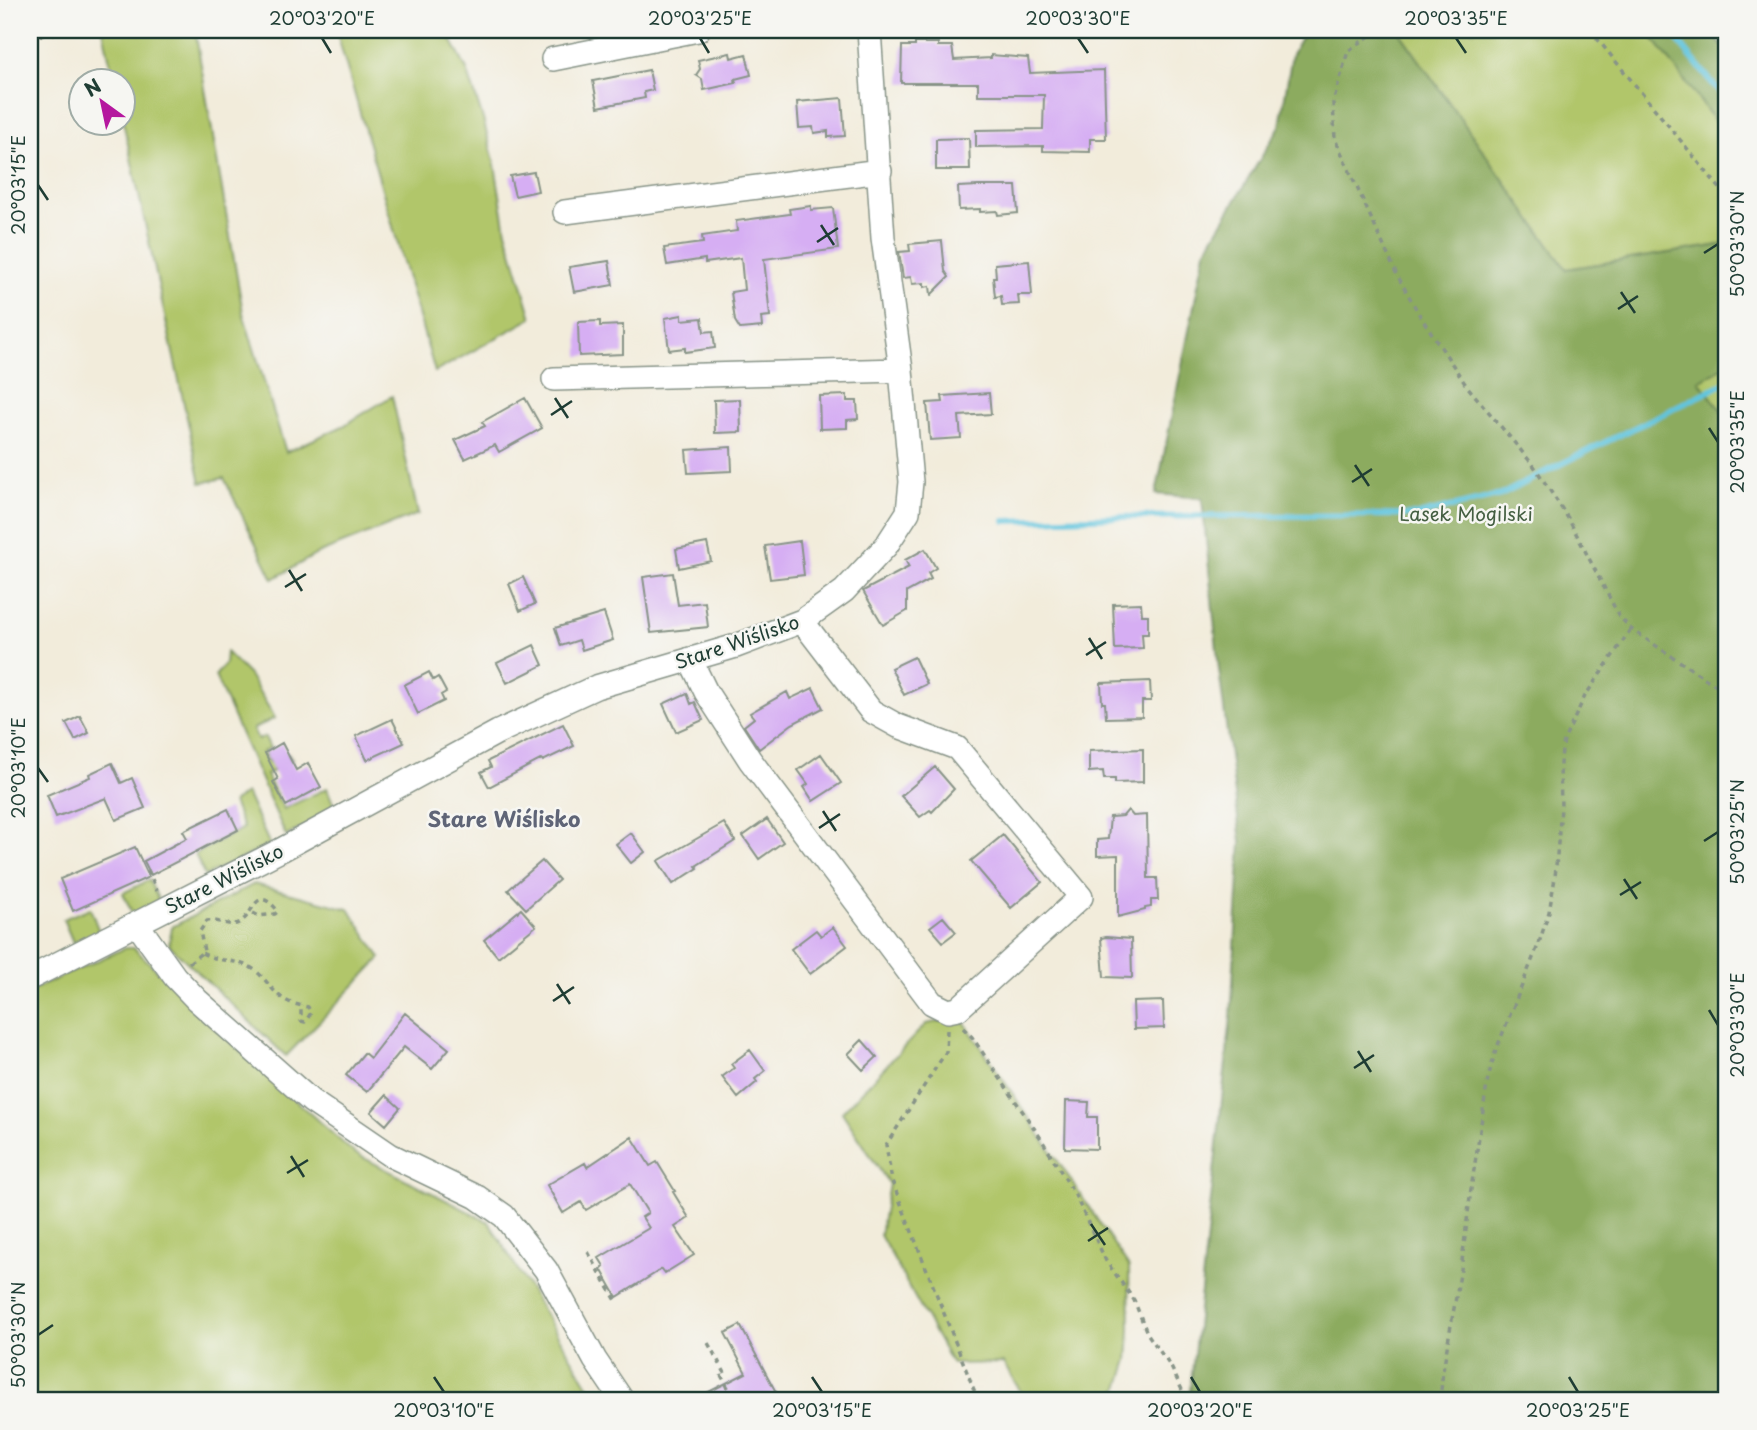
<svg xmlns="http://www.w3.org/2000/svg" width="1757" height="1430" font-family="'Playpen Sans',sans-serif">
  <rect width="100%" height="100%" fill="#f6f6f2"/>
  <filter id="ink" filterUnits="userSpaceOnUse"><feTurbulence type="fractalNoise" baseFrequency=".0143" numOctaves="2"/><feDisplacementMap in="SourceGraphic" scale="14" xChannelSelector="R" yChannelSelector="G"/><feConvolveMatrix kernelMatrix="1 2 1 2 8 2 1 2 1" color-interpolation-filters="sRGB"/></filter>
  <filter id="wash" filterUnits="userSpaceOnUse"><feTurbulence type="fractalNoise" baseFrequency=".00686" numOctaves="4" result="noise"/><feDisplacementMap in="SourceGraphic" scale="28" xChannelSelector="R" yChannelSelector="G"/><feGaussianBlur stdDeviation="1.57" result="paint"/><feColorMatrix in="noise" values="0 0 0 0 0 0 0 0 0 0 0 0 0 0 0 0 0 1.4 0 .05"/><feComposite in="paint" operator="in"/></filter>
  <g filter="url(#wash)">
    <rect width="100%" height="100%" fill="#f2ecdb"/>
    <path fill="#b1c66a" stroke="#68824f" stroke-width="2" d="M103 30H195L243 313 286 452 343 426 392 396 418 514 317 554 273 579 224 478 201 483 123 121 122 80H114Z
      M336 30H446L467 70 483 119 495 165 506 231 532 318 435 372Z
      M1398 30H1647L1727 137V244L1566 269Z
      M1727 365V418L1699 381Z
      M226 652 249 675 275 718 253 729 258 740 265 737 270 748 263 752 268 762 288 754 292 760 266 775 284 809 327 788 336 811 286 836 215 676 225 664Z
      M246 793 270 845 205 876 195 854 243 828 233 802Z
      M149 880 160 903 134 917 123 893Z
      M254 884 349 909 381 958 286 1056 169 945 172 927Z
      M90 908 100 934 75 947 63 919Z
      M125 948H134L247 1057 354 1153 489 1222 597 1400H30V991Z
      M961 1017 1129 1267 1130 1330 1128 1360 1115 1400H1026L1003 1363 952 1364 880 1235 889 1184 842 1112 926 1024Z"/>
    <path fill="#8cab5e" stroke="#567449" stroke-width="2" d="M1305 30H1398L1566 269 1727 244V365L1699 381 1727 418V1400H1189L1231 1017 1241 842 1219 670 1202 498 1156 494 1205 251 1280 126 1292 54Z
      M1647 30H1707L1727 51V137Z"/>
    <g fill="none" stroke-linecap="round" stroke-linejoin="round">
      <path stroke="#61c5de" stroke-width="6" d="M1669 30 1727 101
        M1541 474 1727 382
        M1005 521 1119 517 1418 515 1501 495 1536 477"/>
    </g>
    <g id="blocks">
      <path fill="#d6aef3" d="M915 43H938V46H952L954 60 991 58V55L1028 58 1030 73 1104 70 1106 139H1090V152L1043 151V146L976 147V130L1043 129 1044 95H978V83H901L902 46H915Z
        M730 53 731 58 746 54 751 75 735 79 736 83 704 90 702 79 696 75 700 69 698 60Z
        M649 70 653 90 644 92 645 98 598 107 593 81Z
        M842 98 845 136 828 137V131L814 133 813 127 799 128 797 102Z
        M969 138 970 170H936V139Z
        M534 172 538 191 515 196 510 176Z
        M979 186H1016L1018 213 998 215 997 211 980 212V209L959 210 958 187Z
        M811 206V210L833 208 838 249 764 259 770 316 761 317 762 327 740 329 735 321 731 292 744 290 741 258 705 263V259L667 265 664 248 703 243 702 236 737 231 736 221 790 214 789 209Z
        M942 241 945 271 949 277 931 295 930 286 924 287V283L912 284 911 277 903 278 899 252 910 251 909 244Z
        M609 261 613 285 574 292 569 267Z
        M1029 261 1032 295H1018L1019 304 1002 305 1001 296 995 297 993 277H996L995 264Z
        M682 315V320L702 318 704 332 713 331 715 348 685 352V348L669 350 665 318Z
        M600 321V326L623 325V354L579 356 578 322Z
        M989 393 991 414 959 416 961 438 930 440 927 403 943 402 942 396Z
        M847 395V401H857L858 419 847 420V428L820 429 819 396Z
        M525 398 542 428 499 452 495 445 465 459 455 440 485 426 482 422Z
        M740 399 741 432 715 433 714 400Z
        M731 447 732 471 688 473 686 450Z
        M800 541 804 575 770 579 765 546Z
        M707 543 711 561 679 568 676 549Z
        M925 549 936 568 928 573 931 579 907 592V611L883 625 863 591 909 567 905 560Z
        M673 573 678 605 705 602 708 627 651 633 643 577Z
        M523 577 535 604 520 611 509 584Z
        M1141 603 1142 615H1148V634H1142L1143 648 1115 649 1113 604Z
        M604 613 613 640 582 650 579 640 561 646 555 628Z
        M534 645 543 665 507 683 497 663Z
        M914 657 927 684 904 695 891 668Z
        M429 672 433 680 438 677 446 692 441 695 444 701 418 714 404 685Z
        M1150 681 1151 701H1142V717L1106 718 1105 703H1102L1101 683Z
        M813 688 823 708 792 724 759 749 744 726 754 718 750 713 787 692 790 699Z
        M687 693 691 704 695 702 703 720 676 732 663 704Z
        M80 716 89 733 75 740 66 723Z
        M392 719 404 743 367 760 356 736Z
        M563 724 574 746 543 761 542 759 489 787 481 772 491 767 488 761Z
        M282 743 296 770 308 763 321 787 286 806 273 782 278 779 265 753Z
        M1143 749V782L1115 783V779H1104L1103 771 1089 772V751Z
        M821 754 841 783 813 801 804 787 808 784 798 770Z
        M112 763 121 783 132 778 145 808 116 820 106 798 56 817 47 795 90 777 89 774Z
        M935 767 954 789 932 812 930 810 920 817 901 796Z
        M228 809 238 830 151 875 144 861 187 838 183 831Z
        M1128 810 1133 816 1147 815 1148 878H1157L1158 900H1151V907L1145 908V910L1118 917V855L1097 856V840L1108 839 1110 817 1123 816Z
        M767 819 783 842 759 859 743 836Z
        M724 823 735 841 696 866 698 868 673 884 658 861Z
        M631 833 645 852 631 863 616 844Z
        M1003 835 1042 882 1011 908 971 861Z
        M135 847 149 877 73 911 60 879Z
        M542 861 559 880 526 909 508 890Z
        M521 909 536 926 498 957 484 940Z
        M943 917 956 932 943 942 930 927Z
        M833 927 847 946 810 974 791 949 816 930 821 936Z
        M1106 937 1131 939 1132 978 1104 977 1101 938Z
        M1163 1001 1164 1028 1134 1029 1133 1002Z
        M405 1013 449 1049 432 1069 404 1047 367 1092 346 1075 364 1053 370 1058Z
        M862 1040 877 1057 863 1070 848 1054Z
        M750 1050 765 1071 755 1079 757 1082 738 1098 722 1077 734 1068 731 1064Z
        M386 1095 400 1108 386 1125 371 1112Z
        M1066 1101 1089 1102 1088 1117H1097V1149L1065 1148Z
        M632 1137 650 1166 657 1162 675 1191 673 1192 689 1218 675 1227 694 1255 665 1273 662 1269 617 1297 601 1269 604 1266 599 1258 649 1228 642 1217 648 1213 630 1184 586 1210 581 1202 563 1213 547 1185 585 1163 587 1167Z
        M740 1325 776 1392 760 1400H693L746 1373 725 1333Z"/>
    </g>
  </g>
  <g filter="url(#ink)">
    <use href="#blocks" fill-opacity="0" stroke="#889488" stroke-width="2"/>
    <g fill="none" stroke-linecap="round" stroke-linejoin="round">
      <defs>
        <path id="minor" d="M553 59 698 30
          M565 212 880 171
          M554 379 901 370
          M690 659 706 692 750 760 932 1003 948 1011 958 1009 1081 897 957 748 898 726 871 711 802 621
          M137 924 175 977 197 1000 311 1101 390 1155 477 1197 504 1216 546 1270 595 1360 622 1400
          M30 978 281 850 498 732 596 687 736 646 802 621 844 591 886 546 908 512 911 482 901 370 883 238 869 30"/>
      </defs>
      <use href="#minor" stroke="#889488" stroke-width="26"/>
      <path stroke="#889488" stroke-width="3.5" stroke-dasharray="5 5" stroke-linecap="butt" d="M1378 30 1348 51 1333 103 1335 139 1396 273 1419 314 1466 385 1534 466 1568 518 1619 616 1631 629 1727 693
        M1590 30 1727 197
        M30 37 79 30
        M148 870 157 891
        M202 953C218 962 234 959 250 967 264 975 270 989 282 998 290 1004 299 1005 308 1007L311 1013 305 1022 301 1021V1005
        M189 963 204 951 200 931 207 921C217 919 226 926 236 924 255 919 253 881 278 911L275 914 259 916 251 912
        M963 1028 972 1037 1040 1137 1075 1195 1106 1261 1134 1300 1147 1333 1171 1367 1184 1394V1400
        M947 1030 946 1052 886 1145 892 1181 978 1400
        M588 1252 617 1302
        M708 1343 725 1373
        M721 1375 733 1397 727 1400
        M1440 1400 1443 1370 1461 1269 1471 1189 1488 1078 1496 1050 1539 943 1549 912 1555 878 1561 808 1560 763 1564 740 1585 696 1631 629"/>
      <use href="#minor" stroke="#fff" stroke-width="23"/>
    </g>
  </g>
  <path fill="none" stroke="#1f3d34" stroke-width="2.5" d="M322 38 331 53M700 38 709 53M1078 38 1088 53M1456 38 1466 53M38 185 48 200M821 225 834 245M817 242 838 228M1704 253 1718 244M1621 292 1635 313M1618 309 1638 296M555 398 568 418M551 415 572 401M1709 428 1718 442M1355 465 1369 486M1352 482 1372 469M289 570 302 591M285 587 306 574M1089 638 1102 659M1086 655 1106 642M38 768 48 782M823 811 836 831M819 828 840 814M1704 841 1718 832M1624 879 1637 899M1620 895 1641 882M557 984 570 1004M553 1001 574 987M1709 1010 1718 1025M1358 1051 1371 1072M1354 1068 1374 1055M291 1156 304 1177M287 1173 308 1160M1091 1224 1105 1245M1088 1241 1108 1228M38 1335 53 1325M434 1377 444 1392M812 1377 822 1392M1191 1377 1200 1392M1569 1377 1578 1392"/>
  <g text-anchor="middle" stroke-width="5" stroke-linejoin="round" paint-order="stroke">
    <g font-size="19" fill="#445f42" stroke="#f6f6f2">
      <text x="1466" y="521">Lasek Mogilski</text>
    </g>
    <g font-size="19" fill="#1f3d34" stroke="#f6f6f2">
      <text transform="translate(737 642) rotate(-19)" y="7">Stare Wiślisko</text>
      <text transform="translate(224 879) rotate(-27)" y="7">Stare Wiślisko</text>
    </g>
    <g font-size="21" font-weight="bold" fill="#5f6577" stroke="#f6f6f2">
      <text x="504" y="827">Stare Wiślisko</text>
    </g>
  </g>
  <rect width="1757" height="1430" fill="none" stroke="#f6f6f2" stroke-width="77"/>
  <g transform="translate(102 102) rotate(327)"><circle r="33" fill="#f6f6f2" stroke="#a0aca6" stroke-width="2"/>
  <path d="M0-5L12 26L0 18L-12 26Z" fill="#b5179e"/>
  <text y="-10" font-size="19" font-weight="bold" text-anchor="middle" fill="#1f3d34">N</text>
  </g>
  <rect x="38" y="38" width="1680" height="1354" fill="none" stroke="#1f3d34" stroke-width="2.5"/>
  <g font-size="18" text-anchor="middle" fill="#1f3d34">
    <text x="322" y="25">20°03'20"E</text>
    <text x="700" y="25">20°03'25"E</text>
    <text x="1078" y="25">20°03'30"E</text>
    <text x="1456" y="25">20°03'35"E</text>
    <text transform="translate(19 185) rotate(-90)" y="6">20°03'15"E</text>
    <text transform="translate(1738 244) rotate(-90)" y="6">50°03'30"N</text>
    <text transform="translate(1738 442) rotate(-90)" y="6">20°03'35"E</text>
    <text transform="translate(19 768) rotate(-90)" y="6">20°03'10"E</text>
    <text transform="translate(1738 832) rotate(-90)" y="6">50°03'25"N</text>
    <text transform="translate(1738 1025) rotate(-90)" y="6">20°03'30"E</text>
    <text transform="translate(19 1335) rotate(-90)" y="6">50°03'30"N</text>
    <text x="444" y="1417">20°03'10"E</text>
    <text x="822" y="1417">20°03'15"E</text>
    <text x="1200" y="1417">20°03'20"E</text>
    <text x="1578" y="1417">20°03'25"E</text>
  </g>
</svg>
